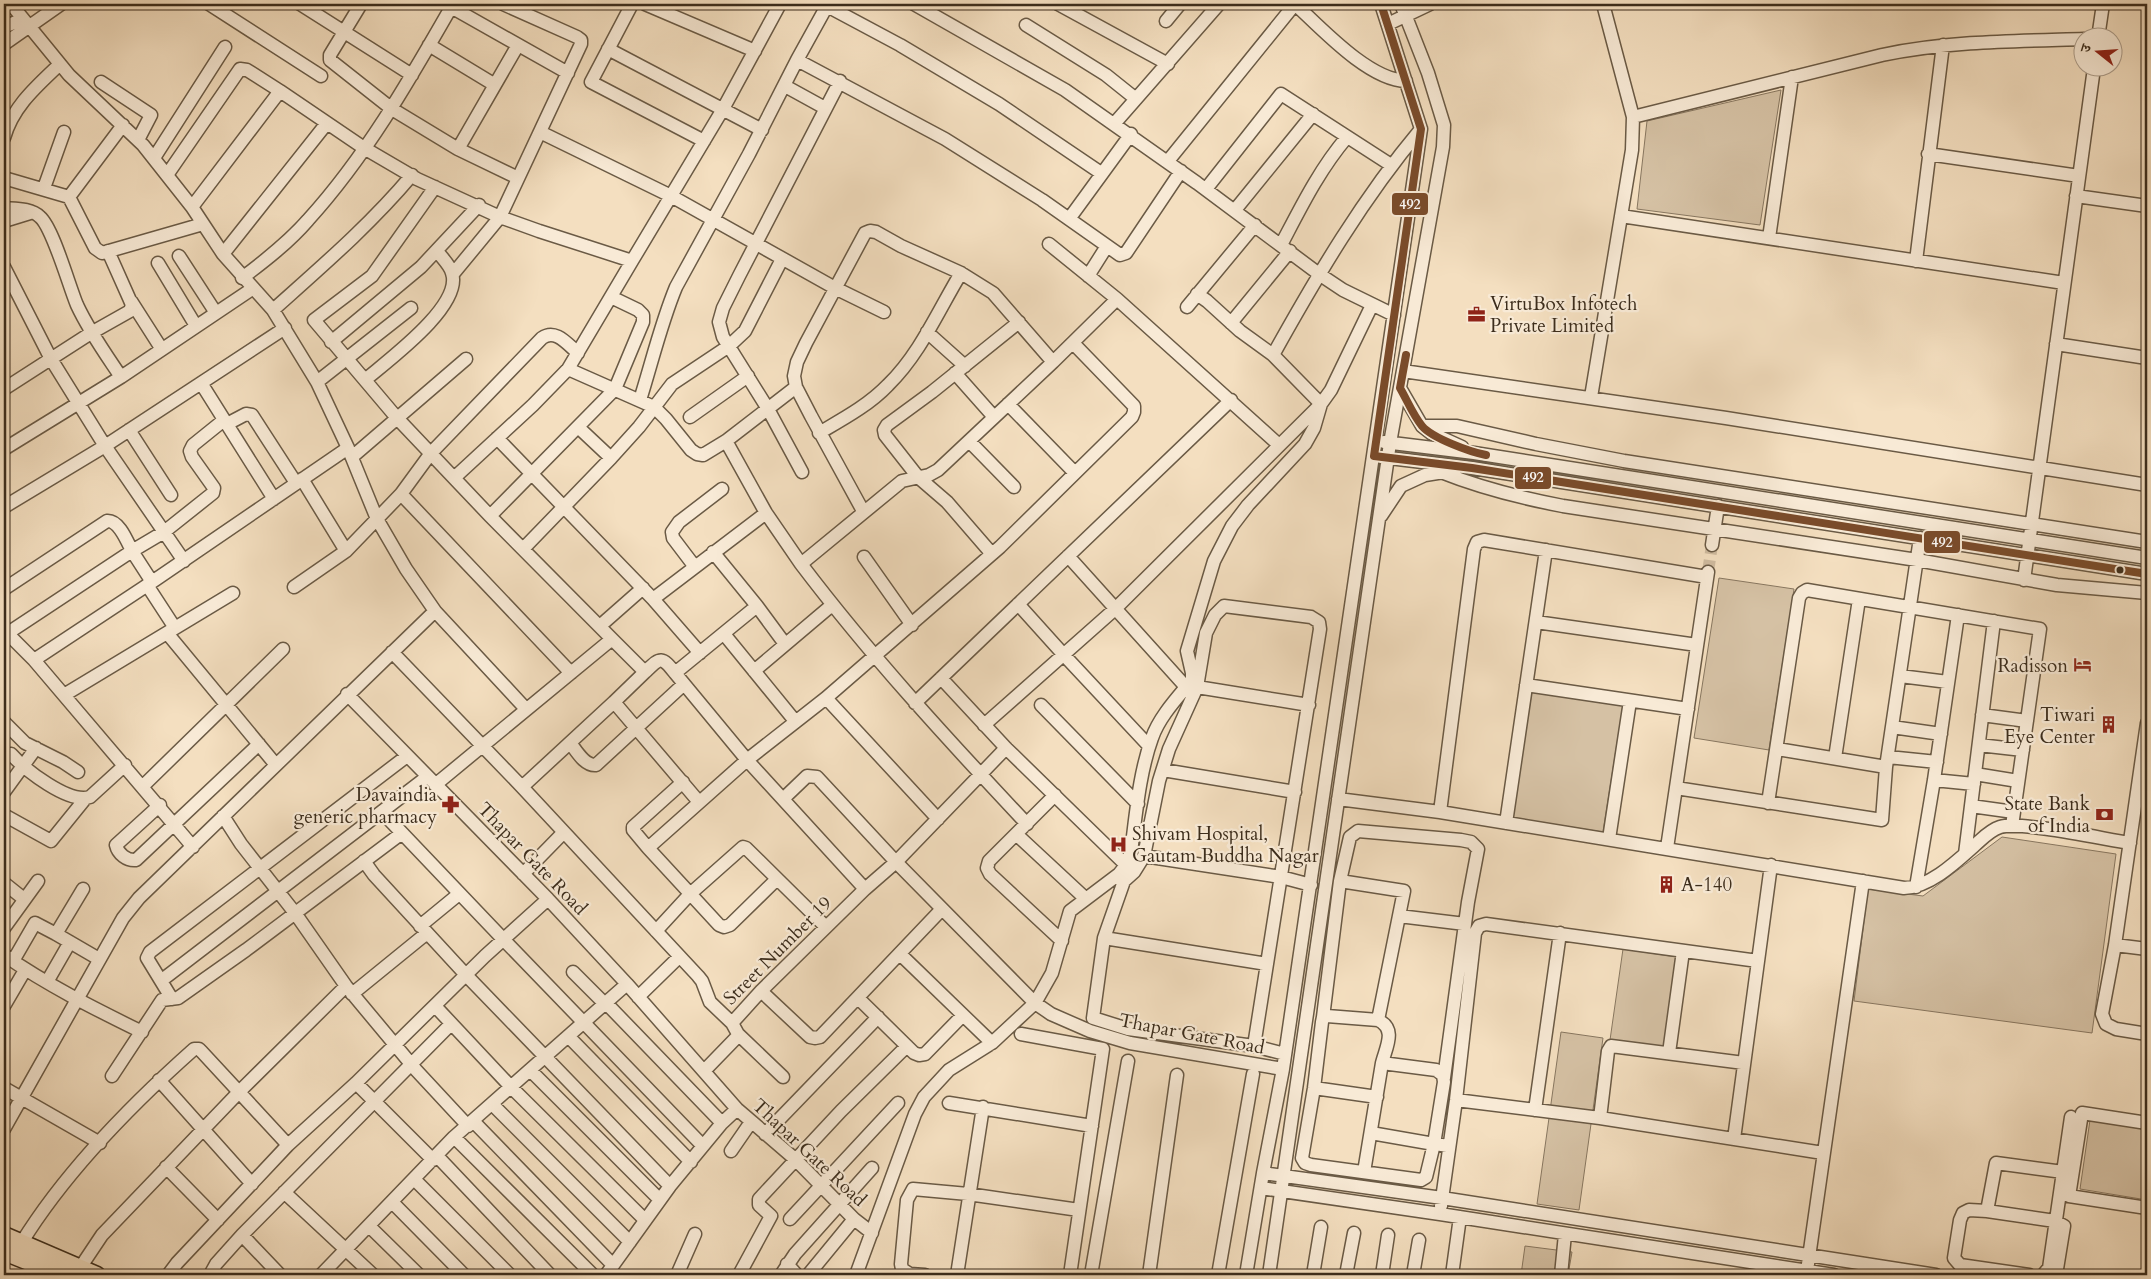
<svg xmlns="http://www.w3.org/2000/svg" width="2151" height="1279" font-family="Cardo,'Noto Serif Devanagari',serif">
  <rect width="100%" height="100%" fill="#f4dfc0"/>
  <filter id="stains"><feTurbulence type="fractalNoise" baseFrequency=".004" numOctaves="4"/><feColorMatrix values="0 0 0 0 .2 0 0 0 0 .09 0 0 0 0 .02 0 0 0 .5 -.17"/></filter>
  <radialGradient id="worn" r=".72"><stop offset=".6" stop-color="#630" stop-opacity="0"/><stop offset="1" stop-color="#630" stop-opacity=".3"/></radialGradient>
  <path fill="#d5c1a4" stroke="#887760" d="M1781 90 1760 225 1637 209 1647 121Z
    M1719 578 1794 589 1769 750 1694 738Z
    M1532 691 1623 705 1603 832 1512 818Z
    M2002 837 2116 854 2092 1033 1854 1001 1868 889 1923 896Z
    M1623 949 1677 957 1664 1047 1610 1040Z
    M1561 1032 1603 1038 1579 1210 1537 1204Z
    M2090 1120 2147 1129V1200L2080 1189Z
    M1525 1246 1572 1252 1568 1275H1521Z"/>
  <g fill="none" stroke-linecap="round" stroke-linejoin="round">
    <path stroke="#cfbb9f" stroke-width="12" stroke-dasharray="12 6" stroke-linecap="butt" d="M1708 572 1712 545"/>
    <defs>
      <path id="minor" d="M209 4 321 76
        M300 4 412 75
        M361 4 330 55V60L392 109 458 149
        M632 4 591 82 704 141
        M645 4 755 51
        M914 4 1065 90 1197 183 1319 274 1343 290 1394 315
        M1058 4 1168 64
        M1295 4C1322 29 1369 80 1406 81
        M827 6 900 45 999 104 1101 173
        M451 7 568 73
        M1166 21 1180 4
        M1388 24 1430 4
        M1026 25 1106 75 1136 99
        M4 27 23 19
        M2098 38 2103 4
        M4 44 61 4
        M429 45 495 85
        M608 49 762 130
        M797 60 945 139 1042 200 1120 255 1126 253 1181 171
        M101 82 151 115 138 140
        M785 86 825 108
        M1633 117 1882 55C1949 41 2016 41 2084 39
        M1114 124 1219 4
        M540 132 671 196 835 288 884 312
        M4 138C13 106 37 86 60 64
        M1928 154 2079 176
        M154 158 225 47
        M1168 161 1295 4
        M167 175 240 69 247 70 280 91
        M4 178 69 197 123 125
        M518 178 458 149 518 45
        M44 188 64 132
        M1206 189 1281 94 1391 165
        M2076 196 2147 206
        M69 197 95 248 102 253 203 224
        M192 207 280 91 364 148 417 179 500 217 539 231 632 261 723 109 780 4
        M4 208C15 209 31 208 40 217 53 228 69 286 77 305 89 331 105 353 121 377
        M1235 210 1313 114
        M1621 216 2064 283
        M1069 219 1131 134
        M4 221 30 213
        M1769 238 1792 77
        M1049 244 1117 299 1279 445
        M1281 245C1301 207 1319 170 1347 137
        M223 254 327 123
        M179 256 216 313
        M1916 261 1943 45
        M158 263 196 326
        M4 267 51 359 105 446 4 507
        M453 274 500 217 581 44V40L577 37 503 4
        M1088 276 1107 246
        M242 278C266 260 289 242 308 220 367 155 410 79 453 4
        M131 301 161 348
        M1187 307 1255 225
        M273 310C321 267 370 225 412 175
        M1231 323 1290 251
        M927 332 965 366
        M331 342 421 267 479 205
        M2056 344 2147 358
        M1273 355C1317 276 1363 198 1421 129
        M568 369 654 407 666 419 691 450 697 454 703 455 726 441 796 387
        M1403 371 1726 418 2147 485
        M955 373 994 417
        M365 380C387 361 463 306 452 273 450 265 442 258 437 251
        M317 382 411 308
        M201 383 274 499
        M1400 388 1422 426 1431 433 1462 447
        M4 389 91 333 130 311 132 305 129 298 108 251
        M1591 397 1632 150 1633 117 1603 4
        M640 400C652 362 661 323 676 287L749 154 797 60 828 4
        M1008 404 1075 473
        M690 417 748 376
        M227 424 246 414 252 415 296 483
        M1422 426H1457L1536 444 1624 461 2147 542
        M578 427 611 458
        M129 430 171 495
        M819 433C843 419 869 405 888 385 920 354 938 311 961 273
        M497 438 653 599 700 653
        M726 441 766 513 801 564
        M969 441 1014 487
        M1384 442 1474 453 2147 558
        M4 449 121 377 252 289
        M352 457 466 359
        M1381 457 1472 468 2147 574
        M802 472 768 409 723 337 719 322 723 308 739 276 840 81
        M1441 472C1481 488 1521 498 1563 506L1917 560 2057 585 2147 593
        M454 478 533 405 568 369 632 261
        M302 479 346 551
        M401 494 571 673
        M863 511 811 416 796 387 794 376 797 362 806 343 865 233 870 231 876 232 901 246 961 273 993 293 1053 362
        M490 516 615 389 643 322V315L638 310 611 297
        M1381 516 1401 486 1425 475 1450 471
        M1712 545 1718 506
        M523 549 611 458 639 427 672 384 729 346 745 331 782 259
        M713 552 757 606 785 644
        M992 554 947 502 918 477 885 435 884 430 887 425 932 392 1019 322
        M1068 556 1186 687
        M864 557 912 625
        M184 561 105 446 285 328
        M695 567 673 538 672 532 679 522 722 489
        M2024 580 2094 68
        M152 582 348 448
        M147 585 175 628
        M294 587 346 551 401 494 431 453 542 338C556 328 568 345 578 353
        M4 589 107 521C119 520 127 541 132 551L164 532 213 493 214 488 192 457 190 451 193 445 224 420
        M653 599 766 513
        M1018 604 1063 654 1149 746
        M757 606 675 673 747 760 865 889
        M435 611 526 709
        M1536 622 1697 645
        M601 625 643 588
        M4 630 34 660 193 847
        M8 633 132 551 152 582 34 660
        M167 633 276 765
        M724 634 795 721
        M612 639 645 672C660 658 661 655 675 673
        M392 652 522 787 698 976 702 981 710 1002 732 1023
        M754 671 832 605
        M1900 676 1948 682
        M941 678 1006 748 1126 865
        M1526 685 1688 709
        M1197 687 1309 705
        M347 694 548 899 627 984 737 1109 795 1159 854 1219 872 1233
        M64 695 233 593
        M614 702 645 672
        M915 703 1231 400
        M1041 705 1138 804
        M1982 715 2027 721
        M4 722 25 743 63 762 78 772
        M2147 723 2115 945 2102 1014 2106 1024 2116 1029 2147 1034
        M984 725 1115 609 1321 404 1331 390 1372 305
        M1892 727 1941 734
        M571 744C577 752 585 766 596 765L684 684
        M1979 745 2023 750
        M1777 749 1886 767
        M11 754C25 770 69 804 90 797L125 765
        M1888 757 1937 762
        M1835 758 1859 599
        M1163 770 1295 792
        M1975 774 2018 781
        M1934 780 1974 784
        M435 785 612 639 490 516 397 418 314 320 372 276 435 187
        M143 786 283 649
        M522 787 614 702 699 802
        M1676 788 1882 820 1886 767 1920 538
        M4 792 36 748
        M1055 795 989 861 987 868 990 874 1062 941
        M783 799 807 776 817 777 896 862 1035 1003 1051 1014 1090 1031 1130 1043 1283 1069
        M1338 799 1440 812 1904 888C1930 887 1956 862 1975 845 1982 839 1990 830 2000 827 2022 821 2103 839 2130 843
        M1768 803 1799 598 1802 593 1807 590 2040 629 2012 826
        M160 805 116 845C118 854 127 861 136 860L259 744
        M1971 806 2014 812
        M382 812 503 939 703 1146
        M1440 812 1474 549 1477 542 1484 540 1707 577
        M4 815 51 841 85 799
        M223 816 241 844 295 913 346 986 416 1070 468 1126
        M938 819 826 698 1000 547 1132 417 1134 412V406L1073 343
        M1506 823 1546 550
        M1027 824C948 740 870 655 801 564L902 481 929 475 938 470 1053 362 1117 299
        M1016 834 1086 899
        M1609 839 1630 701
        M648 848 633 830V827L683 782
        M1667 848 1708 572
        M1965 854 1994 621
        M1144 856 1281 877 1311 885
        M364 861 374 875 466 975 670 1186
        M523 874 564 832
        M777 879 730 925 724 927 719 925 648 848 747 760 826 698
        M1340 881 1404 891 1378 1020
        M4 883 24 899
        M1916 887 1934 780 1958 615
        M83 889 56 934 99 959
        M1399 916 1465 924
        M420 926 459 894
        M4 928 38 881
        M656 931 690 894 743 847 746 848 826 927
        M1104 938 1267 964
        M2115 945 2147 949
        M900 954 992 1043
        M4 955C47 985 95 1009 142 1032
        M13 961 35 923 56 934
        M573 972 605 1004
        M162 980 427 777
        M47 982 70 942
        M761 991 810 1037 815 1038 820 1037 942 909
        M352 994 427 933
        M638 997 679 957
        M858 998 914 1053 919 1055 925 1054 963 1015
        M172 999 147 958 150 952 407 756
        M606 1003 722 1123
        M4 1006 25 970
        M435 1006 511 1087 645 1220
        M1323 1017 1340 881 1350 837 1358 831 1461 840 1471 842 1478 849 1468 902 1444 1078
        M738 1034 783 1077
        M1021 1034 1103 1049 1070 1275
        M568 1036 691 1162
        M1254 1046 1320 629 1319 622 1311 617 1224 606 1215 615 1206 633 1197 687 1169 749 1159 781 1144 856 1134 872 1124 881 1104 938 1093 1018 1128 1029 1254 1046 1285 1054
        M1669 1053 1683 951
        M530 1070 660 1200
        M704 1071 736 1038 738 1034 732 1023 761 991 865 889 896 862 1006 748
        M112 1076 162 1000 178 998 246 950 402 833
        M159 1080 252 1184
        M356 1083 433 1160
        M4 1088 100 1143
        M1314 1088 1377 1097
        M1456 1100 1600 1118 1823 1153
        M949 1103 1092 1126
        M492 1104 630 1242
        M1535 1110 1560 933
        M1600 1118 1608 1051 1611 1046 1744 1063
        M473 1121 613 1265
        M2147 1123 2082 1113 2069 1196 2147 1208
        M4 1129 123 918 139 898 435 611 406 569 377 519 348 448 317 382 273 310 223 254 192 207 143 145 69 75 11 4
        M1371 1133 1434 1144 1426 1177 1421 1180 1311 1165 1305 1163 1302 1158 1314 1088 1322 1022 1323 1017 1327 1016 1378 1020C1397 1029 1386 1047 1382 1063L1436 1070 1443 1075 1444 1082 1434 1144 1449 1146
        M765 1134 878 1017
        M454 1137 593 1275
        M1734 1139 1771 865
        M731 1151 751 1122
        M437 1156 550 1275
        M166 1167 218 1220
        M1364 1172 1382 1063
        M1263 1173 1442 1198 1936 1275
        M415 1180 510 1275
        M1261 1188 1440 1214 1834 1275
        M284 1192 373 1275
        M392 1202 464 1275
        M1441 1206 1456 1100 1475 933 1479 926 1486 924 1758 961
        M1987 1211 1969 1210 1963 1213 1960 1220 1954 1258 1960 1265 2029 1275
        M790 1219 898 1103
        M369 1226 419 1275
        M242 1235 280 1275
        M22 1242C66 1171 131 1105 194 1049H199L202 1052 288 1145
        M787 1264 797 1275
        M1808 1264 1863 881
        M80 1268 102 1235 240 1091 346 986
        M168 1275 177 1263 288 1145 356 1083 485 956 548 899
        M210 1275 216 1264 242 1235 451 1024
        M321 1275 454 1137 627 984
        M606 1275 670 1186 722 1123 737 1109
        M677 1275 695 1234
        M739 1275 771 1216 759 1205V1199L841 1111 907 1046
        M781 1275 795 1254 872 1168
        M808 1275 854 1219
        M856 1275 915 1114 924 1097 949 1070 992 1043 1035 1003 1052 973 1070 911 1119 874 1126 865 1131 852C1136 815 1139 774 1152 738 1159 717 1178 697 1192 680V673L1187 651 1214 561 1232 526 1248 505 1305 444 1314 428 1321 404 1273 355 1240 331 1207 301 1197 294
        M925 1275 910 1274 902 1269 901 1264 907 1200 913 1189 968 1194 1079 1210
        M957 1275 983 1107
        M1091 1275 1128 1061
        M1149 1275 1177 1075
        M1218 1275 1253 1074
        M1246 1275 1263 1173 1283 1069 1421 129 1381 4
        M1269 1275 1390 443 1443 147 1444 125 1428 73 1401 4
        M1313 1275 1321 1227
        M1346 1275 1354 1233
        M1382 1275 1388 1235
        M1413 1275 1419 1240
        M1452 1275 1460 1217
        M1561 1275 1565 1234
        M2043 1275 2049 1268 2071 1117
        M2056 1275 2064 1226 2055 1221 1987 1211 1996 1163 2063 1172"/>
      <path id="major" d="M4 1235 97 1275
        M4 1252 61 1275"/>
    </defs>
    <use href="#minor" stroke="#6a5a45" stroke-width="15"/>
    <use href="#major" stroke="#3c2d1c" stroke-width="19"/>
    <use href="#minor" stroke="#f8ead6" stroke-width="12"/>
    <use href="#major" stroke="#f4dfc0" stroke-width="16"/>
    <defs>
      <path id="bus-1" d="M1381 4 1421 129 1374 456 1472 468 2147 574
        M1406 355 1400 388C1407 400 1413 415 1422 426 1432 438 1470 452 1486 455"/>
    </defs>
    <use href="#bus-1" stroke="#f8ead6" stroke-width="11"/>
    <use href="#bus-1" stroke="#7a4b2a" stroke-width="8"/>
  </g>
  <defs>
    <symbol id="office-bare" viewBox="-9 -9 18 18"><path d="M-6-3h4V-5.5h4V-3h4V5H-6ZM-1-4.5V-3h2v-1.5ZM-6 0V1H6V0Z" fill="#8f2418" stroke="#f8ead6" stroke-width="2.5" paint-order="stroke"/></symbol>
    <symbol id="hotel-bare" viewBox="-9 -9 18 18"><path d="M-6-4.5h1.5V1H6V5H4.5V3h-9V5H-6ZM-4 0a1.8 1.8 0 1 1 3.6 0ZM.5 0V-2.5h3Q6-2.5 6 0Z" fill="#8f2418" stroke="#f8ead6" stroke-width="2.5" paint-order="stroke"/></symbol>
    <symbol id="building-bare" viewBox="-9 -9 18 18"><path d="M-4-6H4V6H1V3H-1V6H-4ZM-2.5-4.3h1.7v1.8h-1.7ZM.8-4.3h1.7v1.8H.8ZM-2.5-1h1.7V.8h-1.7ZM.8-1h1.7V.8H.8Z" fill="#8f2418" stroke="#f8ead6" stroke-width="2.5" paint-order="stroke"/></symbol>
    <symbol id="pharmacy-bare" viewBox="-9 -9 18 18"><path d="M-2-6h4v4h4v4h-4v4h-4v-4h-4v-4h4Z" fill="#8f2418" stroke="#f8ead6" stroke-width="2.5" paint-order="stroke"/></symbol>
    <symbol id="bank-bare" viewBox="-9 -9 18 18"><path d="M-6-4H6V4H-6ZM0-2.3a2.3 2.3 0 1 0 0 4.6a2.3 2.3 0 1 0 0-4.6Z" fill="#8f2418" stroke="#f8ead6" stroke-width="2.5" paint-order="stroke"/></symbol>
    <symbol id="hospital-bare" viewBox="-9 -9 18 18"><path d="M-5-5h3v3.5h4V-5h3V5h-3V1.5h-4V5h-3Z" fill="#8f2418" stroke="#f8ead6" stroke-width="2.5" paint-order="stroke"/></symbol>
  </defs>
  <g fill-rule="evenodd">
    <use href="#office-bare" x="1464" y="302" width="25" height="25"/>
    <use href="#hotel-bare" x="2070" y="652" width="25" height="25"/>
    <use href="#building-bare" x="2096" y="712" width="25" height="25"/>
    <use href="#pharmacy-bare" x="438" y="792" width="25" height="25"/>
    <use href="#bank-bare" x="2092" y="802" width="25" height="25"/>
    <use href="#hospital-bare" x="1106" y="832" width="25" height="25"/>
    <use href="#building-bare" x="1654" y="872" width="25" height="25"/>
  </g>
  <circle fill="#3c2d1c" stroke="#f8ead6" stroke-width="2" cx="2120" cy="570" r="4.5"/>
  <g text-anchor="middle" stroke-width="4.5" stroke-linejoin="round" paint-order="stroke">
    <g font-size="19" fill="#3c2d1c" stroke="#f8ead6" text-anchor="end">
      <text x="1490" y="310" text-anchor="start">VirtuBox Infotech<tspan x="1490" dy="22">Private Limited</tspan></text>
      <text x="2068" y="672">Radisson</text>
      <text x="2095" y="721">Tiwari<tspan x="2095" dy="22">Eye Center</tspan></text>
      <text x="437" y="801">Davaindia<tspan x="437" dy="22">generic pharmacy</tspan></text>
      <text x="2090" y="810">State Bank<tspan x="2090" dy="22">of India</tspan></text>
      <text x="1132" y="840" text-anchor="start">Shivam Hospital,<tspan x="1132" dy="22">Gautam Buddha Nagar</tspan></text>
      <text x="1681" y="891" text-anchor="start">A-140</text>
    </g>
    <g font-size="19" fill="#3c2d1c" stroke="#f8ead6">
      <text transform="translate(533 858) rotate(46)" y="7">Thapar Gate Road</text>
      <text transform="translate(777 950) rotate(-45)" y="7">Street Number 19</text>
      <text transform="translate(1192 1033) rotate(11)" y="7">Thapar Gate Road</text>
      <text transform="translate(810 1152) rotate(43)" y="7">Thapar Gate Road</text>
    </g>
  </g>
  <g stroke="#f8ead6" stroke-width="2">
    <rect x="1391" y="192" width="38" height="24" rx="5" fill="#7a4b2a"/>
    <rect x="1514" y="466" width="38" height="24" rx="5" fill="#7a4b2a"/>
    <rect x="1923" y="530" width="38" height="24" rx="5" fill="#7a4b2a"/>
  </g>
  <g font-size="14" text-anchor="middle" font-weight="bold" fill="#fff">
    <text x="1410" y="209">492</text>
    <text x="1533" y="482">492</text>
    <text x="1942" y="547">492</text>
  </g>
  <rect width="2151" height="1279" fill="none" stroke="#f4dfc0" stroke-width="20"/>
  <rect x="5" y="5" width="2141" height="1269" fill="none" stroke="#3c2d1c" stroke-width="2.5"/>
  <rect x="10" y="10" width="2131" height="1259" fill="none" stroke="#3c2d1c"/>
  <g transform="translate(2098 52) rotate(287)"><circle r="24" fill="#f8ead6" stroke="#ad9e8c"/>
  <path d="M0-4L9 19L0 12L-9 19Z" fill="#8f2418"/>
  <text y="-8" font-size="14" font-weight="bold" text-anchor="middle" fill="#3c2d1c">उ</text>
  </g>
  <rect width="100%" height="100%" filter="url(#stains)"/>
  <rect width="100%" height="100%" fill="url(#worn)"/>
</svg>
